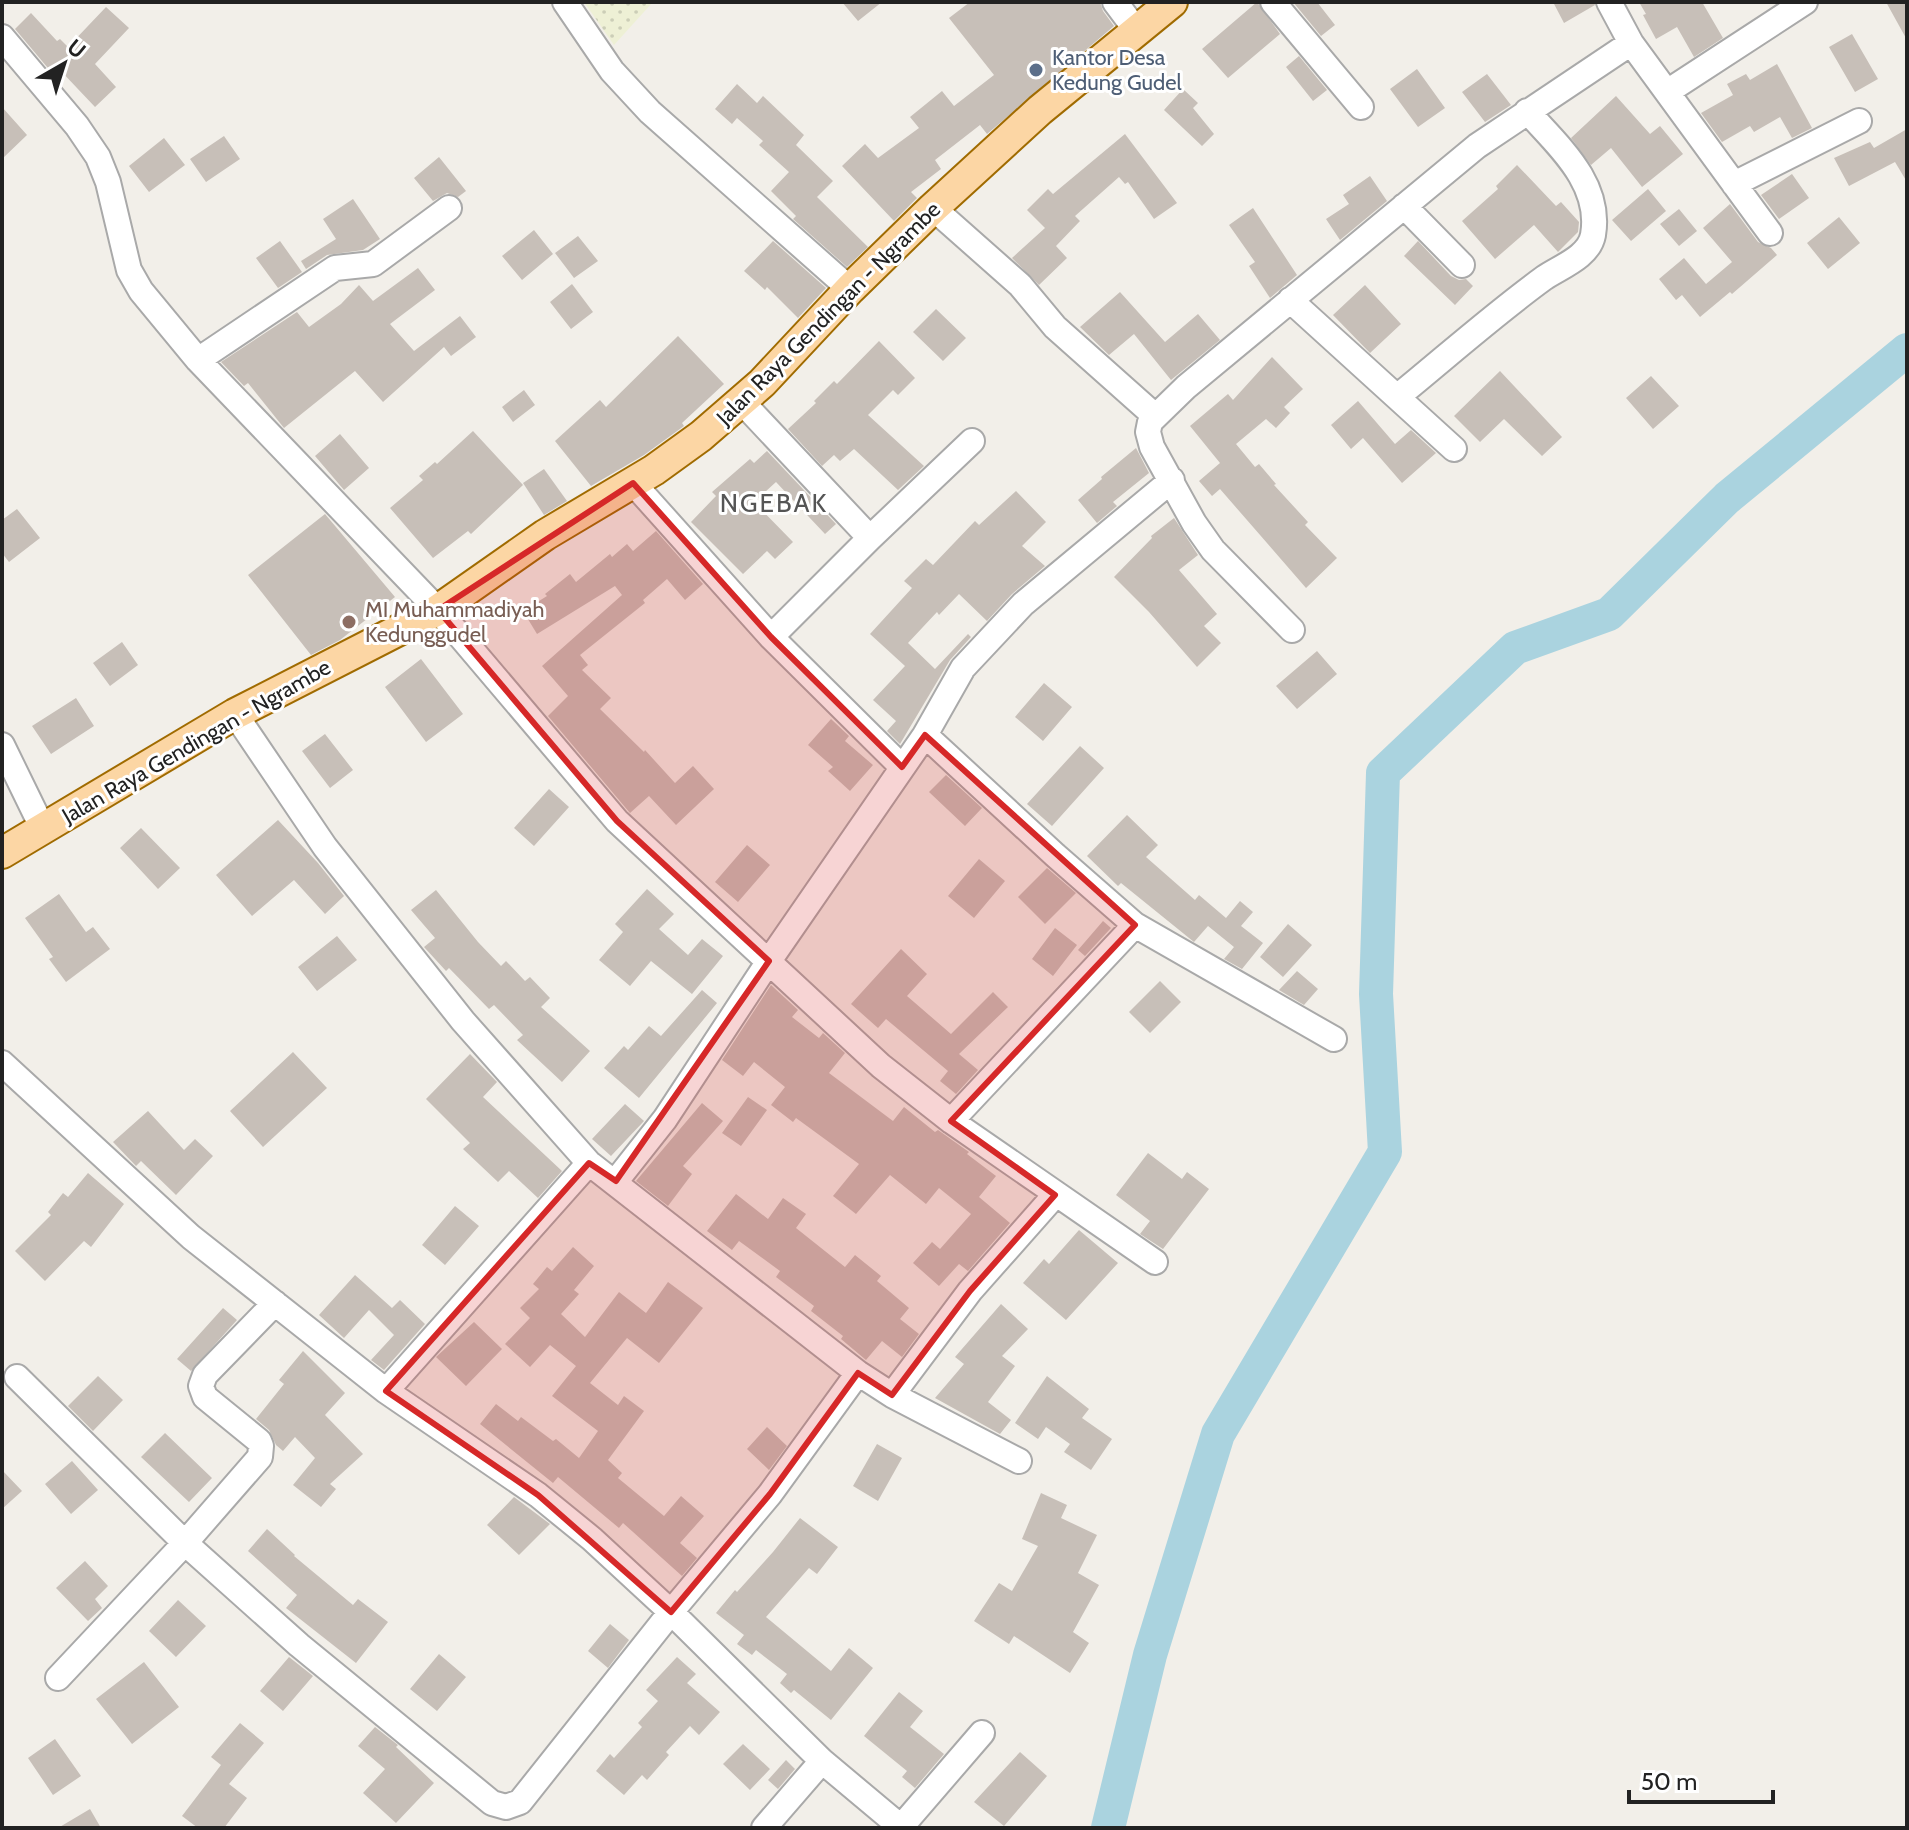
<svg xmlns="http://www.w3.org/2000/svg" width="1909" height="1830" font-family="Cabin,sans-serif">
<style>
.farmland{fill:url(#farmland-dots)}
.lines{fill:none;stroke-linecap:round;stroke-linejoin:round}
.river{stroke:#aad3df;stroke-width:34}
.building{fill:#c7bfb8}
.minor-casing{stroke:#a9a9a9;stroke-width:28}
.major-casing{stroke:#a06b00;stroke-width:34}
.minor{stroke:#fff;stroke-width:24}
.major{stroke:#fcd6a4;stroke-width:30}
.marked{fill:#d62828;fill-opacity:0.2;stroke:#d62828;stroke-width:6;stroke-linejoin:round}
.service-dot{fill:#5c6f8a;stroke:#fff;stroke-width:3}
.education-dot{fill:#8d6e63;stroke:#fff;stroke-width:3}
.labels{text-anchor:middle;stroke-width:6;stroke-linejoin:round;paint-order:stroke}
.service-label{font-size:22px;fill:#4e5e75;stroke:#fff;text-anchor:start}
.street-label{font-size:22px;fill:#222;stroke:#fff}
.education-label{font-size:22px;fill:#785e54;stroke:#fff;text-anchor:start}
.quarter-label{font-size:26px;letter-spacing:2px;fill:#555;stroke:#fff}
</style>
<defs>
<pattern id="farmland-dots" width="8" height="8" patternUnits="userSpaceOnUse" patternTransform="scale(2)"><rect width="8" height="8" fill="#eef0d5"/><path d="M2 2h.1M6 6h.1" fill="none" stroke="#ccceb7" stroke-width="1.8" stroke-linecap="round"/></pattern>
</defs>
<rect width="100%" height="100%" fill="#f2efe9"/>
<path class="farmland" d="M584,2H653L614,45Z"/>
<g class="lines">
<path class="river" d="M1108,1828L1150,1655L1218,1434L1385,1152L1376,994L1383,773L1515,648L1609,614L1727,498L1907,350"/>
</g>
<path class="building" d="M842,2H882L858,21Z
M970,2H1100L1103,11L1114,26L987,134L980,125L935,160L941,169L911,192L917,198L894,221L842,166L865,144L878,158L919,128L910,117L942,91L954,106L994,75L949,18Z
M1257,2L1280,34L1228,78L1202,49Z
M1293,2H1317L1335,25L1321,36Z
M1553,2H1594L1595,5L1564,23Z
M1639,2H1702L1723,38L1694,57L1677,27L1656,39L1643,15L1646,14Z
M1886,2H1907V40Z
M106,7L129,28L95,64L116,87L95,107L59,69L53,74L15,29L31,13L57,41L60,39L68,47Z
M1852,34L1878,79L1855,92L1829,47Z
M1299,56L1327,90L1313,101L1286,67Z
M1777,64L1812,128L1792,138L1780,117L1754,132L1750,126L1722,142L1701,113L1733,95L1727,84L1746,74L1750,80Z
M1417,69L1445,108L1418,127L1390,89Z
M1487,74L1511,105L1485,122L1462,92Z
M737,84L757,103L763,96L804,135L796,145L833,181L817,197L868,247L847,267L793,219L796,216L771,191L789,172L759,145L763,141L737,118L732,124L715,109Z
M1183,89L1198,103L1193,108L1214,134L1202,146L1164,110Z
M1616,96L1650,134L1660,126L1683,154L1642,187L1611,148L1591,165L1571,138Z
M2,107L27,135L2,159Z
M1907,129V182L1895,162L1849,186L1834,158L1870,142L1874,148Z
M1125,134L1177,203L1154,219L1128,182L1125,184L1119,177L1075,216L1080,221L1056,246L1067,258L1039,285L1012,258L1045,228L1027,210L1048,189L1053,194Z
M224,136L240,159L206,182L190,159Z
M164,138L185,165L149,192L129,166Z
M439,157L466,191L458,197L447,193L433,201L414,178Z
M1517,165L1556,206L1561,202L1579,222L1578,232L1558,252L1534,225L1495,259L1462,221L1498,189L1496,186Z
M1792,174L1809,198L1779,219L1761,195Z
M1370,176L1387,201L1340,240L1326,219L1349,204L1343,195Z
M1648,189L1666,211L1631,241L1612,220Z
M353,199L380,239L363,250L327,255L306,269L301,261L336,239L323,219Z
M1730,204L1758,242L1771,248L1777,255L1732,294L1730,292L1700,317L1682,295L1676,300L1659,279L1684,258L1706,284L1732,262L1703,228Z
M1253,208L1297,275L1270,298L1249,266L1255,262L1229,225Z
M1679,209L1697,231L1679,246L1660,224Z
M1839,217L1860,243L1828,269L1807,243Z
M534,230L553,254L522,280L502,256Z
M578,236L598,261L574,278L555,253Z
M280,241L302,272L278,288L256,258Z
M773,241L826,288L798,318L767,287L765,290L744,271Z
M1418,241L1451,276L1459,280L1466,279L1473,286L1455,305L1404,256Z
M418,268L435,290L390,324L414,351L460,316L476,337L451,356L444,347L383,402L355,371L284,428L248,383L244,386L221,362L297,312L309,327L341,304L359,285L373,301Z
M572,284L593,312L571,329L550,302Z
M1365,285L1401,324L1370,353L1333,315Z
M1120,292L1165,342L1198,314L1220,340L1171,380L1134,334L1109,355L1080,327Z
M936,309L966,338L943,361L913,332Z
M678,336L724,384L682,423L684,426L644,455L591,486L555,441L600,400L606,407Z
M879,341L915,378L898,395L893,390L868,415L924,466L898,490L854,449L840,461L834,455L822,466L788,429L816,403L814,401L834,381L837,384Z
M1272,357L1303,389L1284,407L1290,413L1276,428L1266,419L1236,444L1255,467L1259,464L1276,484L1274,485L1308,522L1305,525L1337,558L1306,588L1220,489L1212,496L1199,481L1220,463L1190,426L1228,394L1233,400Z
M1500,371L1562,437L1542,456L1504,419L1480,442L1454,416Z
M1651,376L1679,406L1653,429L1626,398Z
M524,390L535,405L513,422L502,407Z
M1358,401L1395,444L1411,430L1436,453L1402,483L1363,438L1351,449L1331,425Z
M473,431L523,485L471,534L468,531L433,558L390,508L423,480L419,476L435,462L437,464Z
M340,434L369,468L344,490L315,456Z
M1136,448L1149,473L1113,502L1117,506L1097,523L1078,500L1102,479L1101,477Z
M767,451L836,524L825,534L776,482L754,502L793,542L775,559L767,551L743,574L691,522L716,496L712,492L750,459L754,463Z
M544,469L567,501L544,515L523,483Z
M1016,491L1046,522L1022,546L1045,566L1012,594L987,621L959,594L939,615L937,612L908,643L935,669L968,634L971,637L950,660L900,744L887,731L896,721L873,700L905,666L870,634L912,588L904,581L926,559L933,565L975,521L979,525Z
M17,509L40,538L9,562L2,553V520Z
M325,514L395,597L340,640L311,655L248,575Z
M1174,518L1198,555L1179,570L1217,614L1204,626L1221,643L1197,667L1149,612L1114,577L1152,538L1151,536Z
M656,531L703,584L685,600L667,579L643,600L645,603L580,655L588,665L582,670L611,698L600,709L644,752L645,750L675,783L693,766L714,789L676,825L649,796L630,813L548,716L568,696L542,666L622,595L615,586L537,634L523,611L547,596L545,594L570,574L576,582L610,554L612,557L627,544L633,551Z
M122,642L138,665L110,686L93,663Z
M1317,651L1337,674L1297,709L1276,686Z
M421,659L463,714L426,742L385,687Z
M1044,683L1072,707L1043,741L1015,717Z
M76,698L94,726L51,754L32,726Z
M831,719L849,736L845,741L873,765L850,791L828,771L833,767L808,745Z
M325,734L353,770L330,788L302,751Z
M1080,746L1104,768L1052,826L1027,804Z
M946,775L982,808L965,826L929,792Z
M549,789L569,807L534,846L514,828Z
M1127,815L1158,845L1146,857L1195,900L1199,895L1226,918L1240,901L1253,912L1241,926L1263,943L1242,969L1224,959L1234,947L1208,926L1194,942L1121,883L1118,886L1087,856Z
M278,820L318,863L344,896L325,914L294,880L252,916L216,875Z
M141,828L180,868L158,889L120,848Z
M747,845L770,865L738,902L715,882Z
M979,859L1005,881L974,918L948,896Z
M1047,868L1076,893L1045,924L1018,897Z
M647,889L674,914L659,929L688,955L702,939L723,956L692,994L651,961L630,986L599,960L623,932L615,924Z
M436,890L478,942L501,966L506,961L525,981L530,977L550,998L541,1007L590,1051L562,1082L517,1040L523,1035L494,1005L489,1009L449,968L446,971L424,947L435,938L411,910Z
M59,894L86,932L93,927L110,949L66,982L49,959L53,957L25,918Z
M1103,921L1111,928L1085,956L1078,950Z
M1288,924L1312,945L1283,977L1260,957Z
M1055,928L1077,945L1053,976L1032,959Z
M337,936L357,960L317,991L298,967Z
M901,949L927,974L907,996L951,1034L993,992L1008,1007L959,1054L978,1070L956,1094L940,1081L948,1071L886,1019L878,1028L851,1004Z
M1297,971L1318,989L1304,1005L1279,990Z
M1160,981L1181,1002L1150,1033L1129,1012Z
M771,985L798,1010L792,1017L819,1038L823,1033L845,1053L829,1073L893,1121L904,1107L935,1132L938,1130L969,1152L967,1154L996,1176L979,1197L1010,1223L968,1271L959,1264L939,1286L913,1263L932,1242L940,1249L971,1214L939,1188L926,1204L890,1175L856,1214L833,1196L859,1164L796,1118L793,1122L771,1105L785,1087L754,1062L743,1076L722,1060Z
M702,990L717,1003L639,1098L604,1068L624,1046L628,1050L649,1026L661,1036Z
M293,1052L327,1088L263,1147L230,1111Z
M470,1054L497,1082L483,1097L562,1171L538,1198L509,1171L498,1182L463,1149L470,1143L426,1099Z
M748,1097L767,1110L741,1146L722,1133Z
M702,1103L723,1121L683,1166L692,1174L668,1206L636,1181Z
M625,1104L644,1121L611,1156L592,1139Z
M148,1111L184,1150L195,1139L213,1156L176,1195L141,1161L136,1166L113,1142Z
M1148,1153L1182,1179L1187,1172L1209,1189L1163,1249L1140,1234L1150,1221L1116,1195Z
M88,1173L124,1204L91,1247L84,1241L45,1281L15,1251L51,1215L48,1212L63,1193L68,1197Z
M736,1194L768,1219L783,1198L806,1214L796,1228L845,1267L855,1255L881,1276L877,1281L909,1308L900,1319L919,1334L902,1357L882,1341L866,1360L841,1339L843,1336L811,1311L814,1306L776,1277L780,1271L739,1241L732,1250L707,1231Z
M455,1206L479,1226L445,1265L422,1245Z
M1079,1230L1118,1263L1066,1320L1023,1283L1044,1259L1049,1264Z
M573,1247L594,1266L574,1290L579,1294L561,1314L585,1337L619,1292L646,1313L668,1282L703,1308L659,1363L627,1338L590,1383L618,1405L624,1396L644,1411L608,1460L622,1473L618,1478L664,1516L681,1496L704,1516L680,1543L697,1558L682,1576L623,1523L619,1528L558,1477L553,1483L480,1424L496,1404L518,1421L521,1417L553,1441L556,1439L579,1458L598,1431L552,1396L576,1366L550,1345L530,1367L505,1344L530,1318L520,1308L539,1289L533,1284L547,1267L552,1271Z
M355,1275L392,1308L400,1300L425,1324L384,1370L371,1360L394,1335L369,1310L344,1338L319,1315Z
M1001,1304L1028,1329L1002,1356L1015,1366L988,1402L1011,1420L1000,1434L935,1398L964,1364L955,1357Z
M223,1308L237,1320L191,1371L177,1359Z
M474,1322L502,1349L466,1386L436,1357Z
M303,1351L345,1393L325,1415L363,1454L330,1484L336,1489L321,1507L293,1485L315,1458L295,1437L283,1451L276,1445L269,1430L256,1419L284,1384L279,1380Z
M98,1376L123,1400L93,1431L68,1406Z
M1047,1376L1089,1409L1082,1418L1112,1439L1091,1470L1064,1452L1070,1444L1046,1427L1038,1439L1015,1423Z
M767,1427L787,1446L769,1470L747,1449Z
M165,1433L212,1478L189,1502L141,1457Z
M877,1444L902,1458L878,1501L853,1486Z
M72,1461L98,1490L71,1514L45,1484Z
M2,1470L22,1491L2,1509Z
M1041,1493L1067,1505L1061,1518L1097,1535L1078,1573L1099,1585L1073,1632L1089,1643L1070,1673L1014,1636L1009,1644L974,1621L999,1583L1012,1591L1038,1546L1022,1539Z
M514,1497L550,1524L519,1555L487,1525Z
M800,1518L838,1547L817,1574L809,1568L766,1617L831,1671L849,1648L873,1668L831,1720L794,1690L791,1693L780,1683L787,1674L756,1650L752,1655L737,1644L744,1635L716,1613L735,1590L737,1592L773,1552Z
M267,1529L295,1555L294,1556L353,1605L358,1599L388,1622L356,1663L286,1608L297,1595L248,1551Z
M85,1561L108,1586L95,1599L102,1608L88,1621L56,1588Z
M178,1600L206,1626L176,1657L149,1631Z
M610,1624L629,1640L608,1668L588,1651Z
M439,1654L466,1677L437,1711L410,1689Z
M289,1657L313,1676L283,1711L260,1691Z
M677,1657L696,1674L687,1683L720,1712L699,1735L690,1726L666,1752L669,1755L647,1780L642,1775L624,1795L596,1771L610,1754L614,1758L642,1727L638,1723L658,1701L646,1690Z
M144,1662L179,1707L132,1744L96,1699Z
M899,1692L923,1711L910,1727L944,1754L915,1788L902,1777L907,1771L864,1736Z
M240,1723L264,1743L229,1784L247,1798L224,1828H198L182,1816L221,1765L211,1757Z
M375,1727L398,1745L396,1747L434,1783L396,1823L363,1793L385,1769L358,1746Z
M55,1739L81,1776L53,1795L28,1758Z
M743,1744L770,1769L750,1790L723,1764Z
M1020,1752L1047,1776L1004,1826L974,1802Z
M786,1760L795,1769L778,1789L768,1780Z
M90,1809L101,1828H58Z"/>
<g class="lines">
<defs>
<path id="minor" d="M565,2L612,71L650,112L850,289
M1115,2L1136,30
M1273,2L1361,107
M2,37L77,126L98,157L108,182L129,270L141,291L198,360L438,610L617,821L881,1066L951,1121L1155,1262
M1631,43L1770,233
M1667,92L1805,2
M1734,184L1859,121
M1404,206L1462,265
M933,208L1020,285L1055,327L1155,416
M1290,300L1454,449
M198,360L335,268L373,264L449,208
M1397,397C1445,358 1493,315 1544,278C1560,267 1589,257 1593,235C1602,183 1558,146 1527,111
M742,402L870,538L972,441
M633,483L771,637
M870,538L771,637L902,767
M1292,630L1213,550L1194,523L1152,447L1148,432L1150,422L1186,387L1477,146L1631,43L1609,2
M235,714L325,847L463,1021L589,1163L858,1373L892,1395L1019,1461
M925,735L1055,855L1135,925L1334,1039
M2,745L43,829
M2,1063L191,1237L386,1391L538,1495L592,1539L671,1612L822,1761L902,1828
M951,1121L1135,925
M616,1181L665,1119L769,961L925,735L963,668L1023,604L1172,480
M17,1377L185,1543L299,1645L492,1803L506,1807L520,1802L671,1612L770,1494L858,1373
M386,1391L589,1163
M892,1395L970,1291L1055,1195
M58,1678L185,1543L260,1457L261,1446L259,1441L205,1397L201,1386L205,1375L275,1303
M901,1827L982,1733
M764,1828L822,1761"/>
<path id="major" d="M2,853L235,714L438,610L545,535L654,470L701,436L762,383L850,289L933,208L1040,110L1172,2"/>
</defs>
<use href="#minor" class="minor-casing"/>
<use href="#major" class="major-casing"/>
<use href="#minor" class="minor"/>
<use href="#major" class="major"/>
</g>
<path class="marked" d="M633,483L771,637L902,767L925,735L1135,925L951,1121L1055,1195L970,1291L892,1395L858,1373L770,1494L671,1612L538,1495L386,1391L589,1163L616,1181L769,961L617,821L438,610Z"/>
<circle class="service-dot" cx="1036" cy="70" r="8"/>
<circle class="education-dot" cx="349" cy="622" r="8"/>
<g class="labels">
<g class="service-label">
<text x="1052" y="65">Kantor Desa<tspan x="1052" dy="25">Kedung Gudel</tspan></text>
</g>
<g class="street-label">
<text transform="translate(828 313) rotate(-45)" y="8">Jalan Raya Gendingan - Ngrambe</text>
<text transform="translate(196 741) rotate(-30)" y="8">Jalan Raya Gendingan - Ngrambe</text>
</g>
<g class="education-label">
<text x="365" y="617">MI Muhammadiyah<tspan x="365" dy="25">Kedunggudel</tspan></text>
</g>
<g class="quarter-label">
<text x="774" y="512">NGEBAK</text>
</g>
</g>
<rect width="1909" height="1830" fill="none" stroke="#222222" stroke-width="8"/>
<g transform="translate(64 64) rotate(39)" stroke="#ffffff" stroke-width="6" paint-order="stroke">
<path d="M0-6L14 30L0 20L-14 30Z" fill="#222222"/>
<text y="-12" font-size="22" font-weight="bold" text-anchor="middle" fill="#222222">U</text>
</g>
<path d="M1629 1790v12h144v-12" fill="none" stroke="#222222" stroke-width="4"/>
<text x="1641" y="1790" font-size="24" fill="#222222" stroke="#ffffff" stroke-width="6" paint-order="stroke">50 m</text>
</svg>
